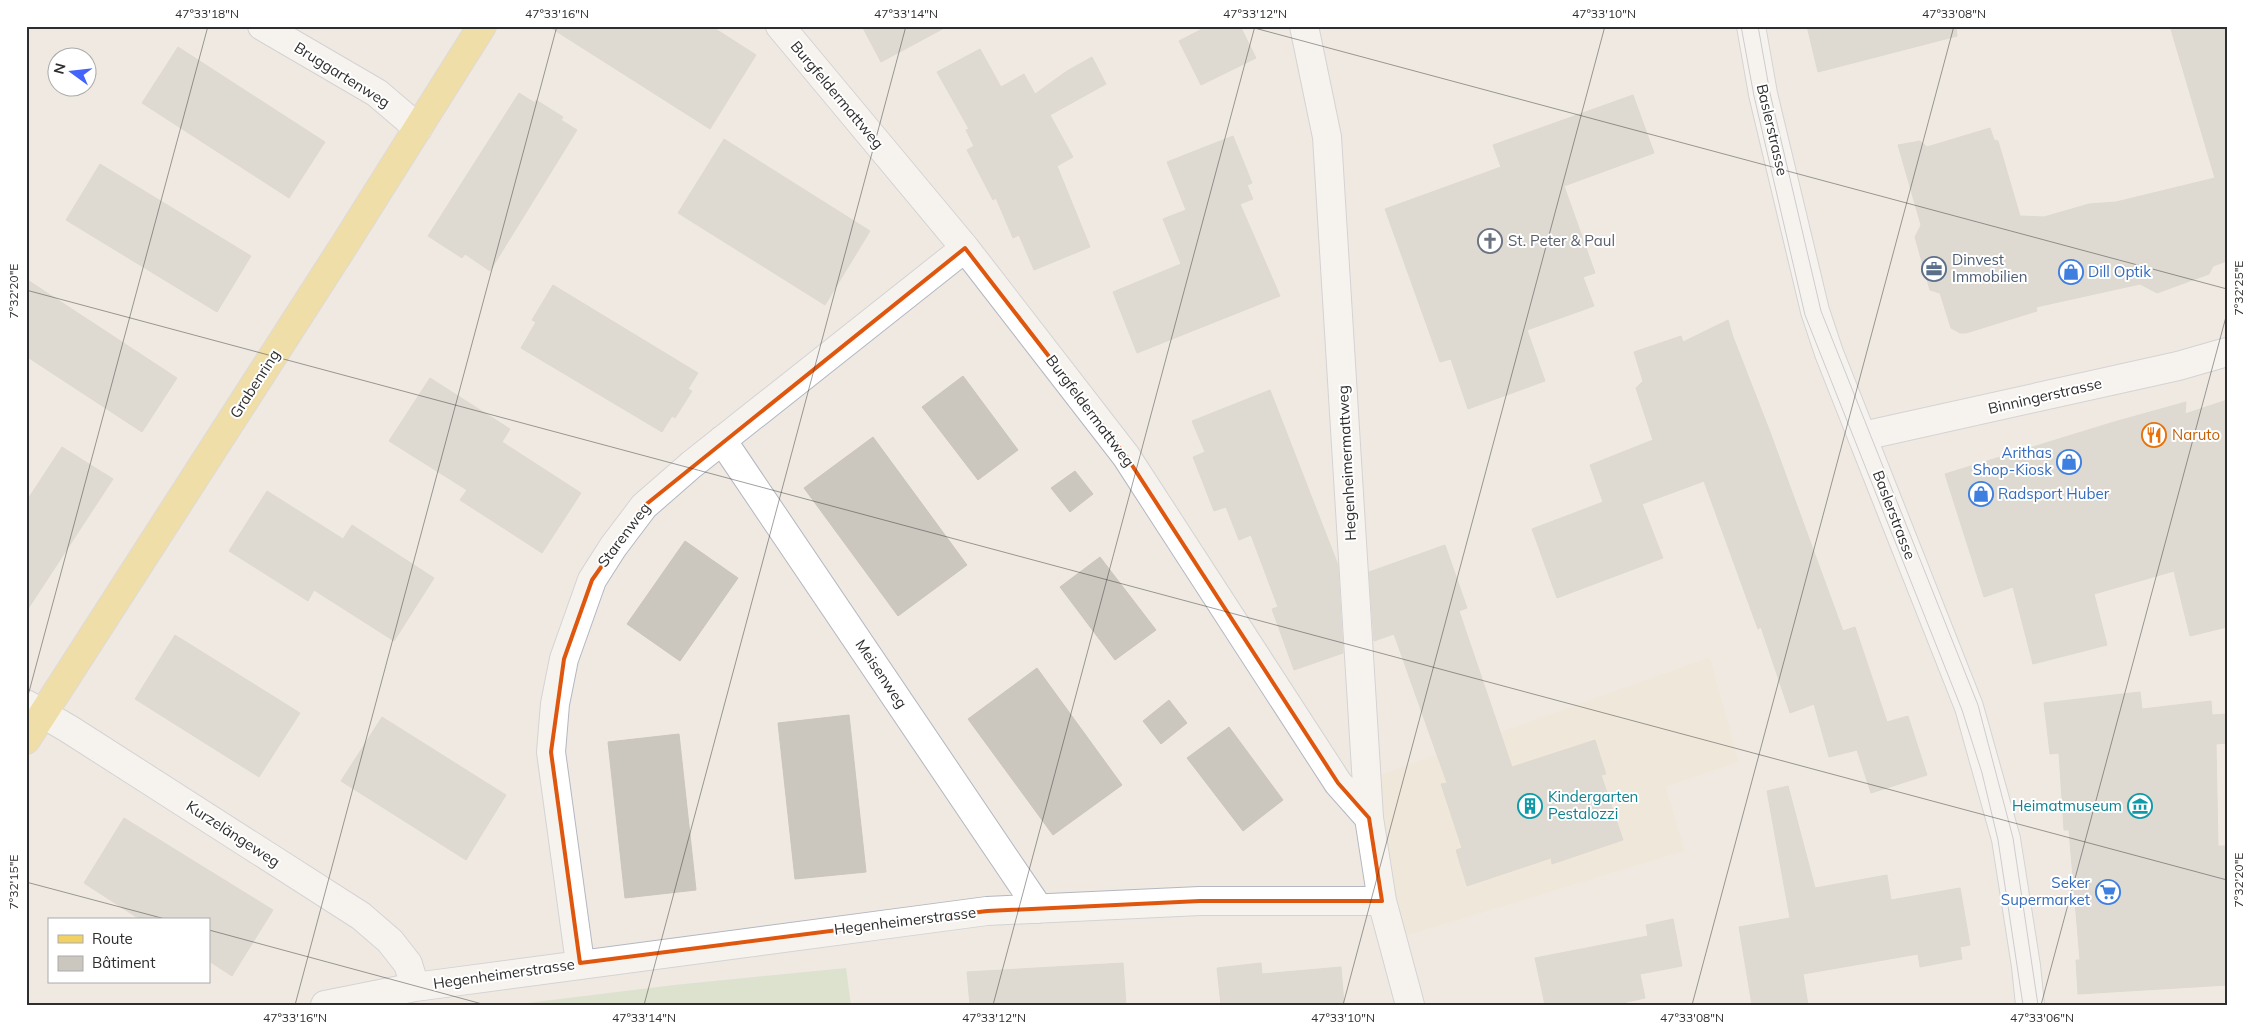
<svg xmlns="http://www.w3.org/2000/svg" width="2253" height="1031" font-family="Mulish,sans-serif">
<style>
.education{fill:#f0e6d1}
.cemetery{fill:#c8d9b8}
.building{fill:#cbc7bf;stroke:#cbc5ba}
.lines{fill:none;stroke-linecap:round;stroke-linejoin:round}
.minor-casing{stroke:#b4b7c1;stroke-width:30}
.major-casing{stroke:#c9c9c9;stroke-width:30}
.minor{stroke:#fff;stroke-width:28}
.major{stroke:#f2d163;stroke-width:28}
.tram{stroke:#a3a6b8;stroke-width:1}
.marked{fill:none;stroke:#df570e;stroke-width:4;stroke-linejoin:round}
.ticks{fill:none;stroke:#2e2e2e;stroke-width:1;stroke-opacity:0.45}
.labels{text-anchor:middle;stroke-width:4;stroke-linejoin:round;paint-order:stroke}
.street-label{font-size:15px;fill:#2e2e2e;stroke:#fff}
.worship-label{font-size:15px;fill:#5b616d;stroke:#fff;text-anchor:start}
.service-label{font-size:15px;fill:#4e5e75;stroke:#fff;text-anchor:start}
.shop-label{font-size:15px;fill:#366cbe;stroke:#fff;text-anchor:start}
.food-label{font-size:15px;fill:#c56008;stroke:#fff;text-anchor:start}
.culture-label{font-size:15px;fill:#0d838f;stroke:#fff;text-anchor:start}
.neatline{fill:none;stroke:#2e2e2e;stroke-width:2}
.ticks-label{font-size:12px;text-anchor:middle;fill:#2e2e2e}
</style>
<rect width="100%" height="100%" fill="#efe9e1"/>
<path class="education" d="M1710,657L1739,762L1666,787L1685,851L1393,940L1366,780Z"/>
<path class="cemetery" d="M846,968L851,1005H511L674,985Z"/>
<path class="building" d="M548,26H711L756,55L710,129Z
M862,26H948L881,62Z
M1208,26H1240L1256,58L1201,85L1179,41Z
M1807,26H1956L1957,36L1818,72Z
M2170,26H2227V261L2213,266L2209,274L2157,293L2140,284L2036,307L2037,311L1966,333H1960L1951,328L1940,293L1930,290L1915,237L1921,225L1898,145L1920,141L1927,147L1990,128L1994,140L1998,141L2020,216L2044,217L2089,204L2116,202L2215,178Z
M178,47L325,142L289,198L142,103Z
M980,49L1001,87L1024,74L1035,94L1067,71L1092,57L1106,84L1050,115L1073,157L1057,166L1090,247L1034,270L1019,235L1013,238L996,198L993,200L967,150L974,146L966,130L969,129L937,72Z
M519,93L535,103L536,100L563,117L561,120L577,130L490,271L465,254L462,258L428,236Z
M1633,95L1654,153L1564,186L1595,273L1583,277L1594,306L1527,330L1545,381L1468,409L1451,359L1440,362L1385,209L1501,167L1493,145Z
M1233,136L1252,183L1247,185L1253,199L1240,204L1280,296L1137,353L1113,292L1181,264L1163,219L1186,210L1167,162Z
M724,139L870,231L825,305L678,213Z
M100,164L251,256L217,312L66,220Z
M26,279L177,378L142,432L26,356Z
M553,285L698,373L688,389L692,391L675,418L672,416L662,432L521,348L536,322L532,320Z
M1728,320L1733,337L1770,432L1843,631L1855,627L1887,722L1908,716L1927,775L1871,793L1857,750L1829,757L1814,704L1790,713L1761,627L1758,629L1704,481L1642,504L1663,558L1557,598L1532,529L1603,502L1590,465L1653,440L1636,388L1643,381L1634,352L1681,336L1683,342Z
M963,376L1018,450L978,480L922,407Z
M430,378L510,429L502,442L581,493L542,553L460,500L467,490L389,441Z
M1270,390L1338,565L1343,653L1294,670L1272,609L1278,607L1251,535L1239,540L1226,507L1214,511L1193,457L1205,452L1192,421Z
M2227,400V627L2190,636L2174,571L2094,594L2107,645L2033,664L2013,587L1984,597L1945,474L2114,422L2186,402L2185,414Z
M873,437L967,565L898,616L804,488Z
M62,447L113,479L26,612V502Z
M1075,471L1093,494L1070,512L1051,488Z
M267,491L343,539L352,525L434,578L394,641L314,590L308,601L229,551Z
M685,541L738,578L680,661L627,624Z
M1445,545L1467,608L1459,611L1512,767L1595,740L1606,774L1601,775L1623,840L1552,864L1551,858L1467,886L1456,850L1462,848L1441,784L1447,783L1394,634L1374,641L1369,572Z
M1100,557L1156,630L1115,660L1060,587Z
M175,635L300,713L259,777L135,699Z
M1037,668L1122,785L1053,835L968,719Z
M2140,692L2142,709L2211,701L2212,715L2227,714V743L2216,744L2218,846H2227V985L2078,994L2076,960H2080L2069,830H2064L2059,753L2050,754L2044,703Z
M1169,700L1187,723L1161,744L1143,721Z
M849,715L866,872L795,879L778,723Z
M382,717L506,795L466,860L341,781Z
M1229,727L1283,800L1243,831L1187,758Z
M679,734L696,890L625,898L608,742Z
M1788,786L1815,888L1887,875L1891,900L1960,888L1970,945L1960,947L1962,959L1920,967L1918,954L1803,974L1808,1005H1752L1739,927L1790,918L1767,791Z
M124,818L273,910L232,976L209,961V920H141L84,883Z
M1673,919L1682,966L1640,974L1645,998L1613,1005H1545L1535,958L1648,936L1646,925Z
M1123,963L1126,1005H970L967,972Z
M1261,963L1262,974L1341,967L1344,1005H1221L1217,968Z"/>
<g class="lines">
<defs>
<path id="minor" d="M262,26L377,93L418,128
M780,26L965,248L1126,456L1338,783L1369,818
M1304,26L1327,137L1369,818L1382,901L1410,1005
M1751,26L1763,94L1815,311L1829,353L1969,707L2006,839L2026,966L2030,1005
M1863,436L2178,366L2227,352
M722,440L1039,909
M26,704L69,729L361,916L390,941L408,964L415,987
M580,963L551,752L555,704L564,659L592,580L613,547L644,506L691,465L965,248
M325,1005L415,987L987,911L1200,901H1382"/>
<path id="major" d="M26,740L343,247L482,26"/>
</defs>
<use href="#minor" class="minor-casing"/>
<use href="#major" class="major-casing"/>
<use href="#minor" class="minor"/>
<use href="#major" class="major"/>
<path class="tram" d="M1741,26L1754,96L1805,315L1962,710L1982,773L1998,840L2023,1005
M1758,26L1770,93L1821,311L1978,705L2013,838L2038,1005"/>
</g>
<path d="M0 0H2253V1031H0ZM965,248L1126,456L1338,783L1369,818L1382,901H1200L987,911L580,963L551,752L564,659L592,580L644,506Z" fill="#efe9e1" fill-opacity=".55" fill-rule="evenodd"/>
<path class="marked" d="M965,248L1126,456L1338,783L1369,818L1382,901H1200L987,911L580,963L551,752L564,659L592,580L644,506Z"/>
<path class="ticks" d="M1247,26L2227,289M26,290L2227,880M26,703L208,26M26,882L169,920M209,930L486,1005M295,1005L557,26M644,1005L906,26M993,1005L1255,26M1343,1005L1605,26M1692,1005L1954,26M2041,1005L2227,313"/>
<defs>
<symbol id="church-ring" viewBox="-11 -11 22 22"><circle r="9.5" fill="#fff" stroke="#6b7280" stroke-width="1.5"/><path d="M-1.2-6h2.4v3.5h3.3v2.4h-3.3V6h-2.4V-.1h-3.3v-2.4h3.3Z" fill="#6b7280"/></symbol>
<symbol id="office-ring" viewBox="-11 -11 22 22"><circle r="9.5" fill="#fff" stroke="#5c6f8a" stroke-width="1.5"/><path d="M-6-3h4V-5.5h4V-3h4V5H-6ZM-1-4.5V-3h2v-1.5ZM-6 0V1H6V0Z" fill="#5c6f8a"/></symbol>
<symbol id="shop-ring" viewBox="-11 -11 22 22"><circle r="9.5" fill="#fff" stroke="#3f7fe0" stroke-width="1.5"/><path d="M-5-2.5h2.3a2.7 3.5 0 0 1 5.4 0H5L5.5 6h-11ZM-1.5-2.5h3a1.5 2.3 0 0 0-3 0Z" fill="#3f7fe0"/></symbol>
<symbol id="restaurant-ring" viewBox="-11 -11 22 22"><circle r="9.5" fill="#fff" stroke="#e8710a" stroke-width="1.5"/><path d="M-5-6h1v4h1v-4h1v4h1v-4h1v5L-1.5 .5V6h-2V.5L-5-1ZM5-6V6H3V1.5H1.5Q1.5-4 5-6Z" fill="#e8710a"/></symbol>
<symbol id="building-ring" viewBox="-11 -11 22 22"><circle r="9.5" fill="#fff" stroke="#0f9aa8" stroke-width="1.5"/><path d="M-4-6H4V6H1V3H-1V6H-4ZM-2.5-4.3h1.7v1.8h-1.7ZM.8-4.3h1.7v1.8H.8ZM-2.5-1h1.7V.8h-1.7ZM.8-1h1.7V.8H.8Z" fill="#0f9aa8"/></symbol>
<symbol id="museum-ring" viewBox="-11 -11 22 22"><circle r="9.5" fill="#fff" stroke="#0f9aa8" stroke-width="1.5"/><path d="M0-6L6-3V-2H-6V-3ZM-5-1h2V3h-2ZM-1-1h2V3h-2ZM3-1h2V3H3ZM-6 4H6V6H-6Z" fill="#0f9aa8"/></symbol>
<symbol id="supermarket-ring" viewBox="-11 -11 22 22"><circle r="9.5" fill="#fff" stroke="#3f7fe0" stroke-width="1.5"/><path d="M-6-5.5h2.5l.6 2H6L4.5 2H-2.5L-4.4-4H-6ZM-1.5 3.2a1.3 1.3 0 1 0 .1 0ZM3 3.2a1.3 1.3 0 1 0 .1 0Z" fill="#3f7fe0"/></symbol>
</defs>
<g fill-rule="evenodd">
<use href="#church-ring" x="1476" y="227" width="28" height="28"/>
<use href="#office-ring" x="1920" y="255" width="28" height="28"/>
<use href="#shop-ring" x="2057" y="258" width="28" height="28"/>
<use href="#restaurant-ring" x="2140" y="421" width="28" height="28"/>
<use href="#shop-ring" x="2055" y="448" width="28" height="28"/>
<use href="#shop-ring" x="1967" y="480" width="28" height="28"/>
<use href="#building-ring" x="1516" y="792" width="28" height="28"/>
<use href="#museum-ring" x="2126" y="792" width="28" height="28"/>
<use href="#supermarket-ring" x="2094" y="878" width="28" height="28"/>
</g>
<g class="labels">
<g class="street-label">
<text transform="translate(342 75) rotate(32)" y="5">Bruggartenweg</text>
<text transform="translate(837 95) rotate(50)" y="5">Burgfeldermattweg</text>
<text transform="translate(1772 130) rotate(77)" y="5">Baslerstrasse</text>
<text transform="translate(255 384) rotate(-57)" y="5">Grabenring</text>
<text transform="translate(2045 396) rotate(-13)" y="5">Binningerstrasse</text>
<text transform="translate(1090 411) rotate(53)" y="5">Burgfeldermattweg</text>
<text transform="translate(1347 463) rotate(-93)" y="5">Hegenheimermattweg</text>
<text transform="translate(1894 515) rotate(69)" y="5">Baslerstrasse</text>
<text transform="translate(624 535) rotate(-53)" y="5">Starenweg</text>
<text transform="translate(881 674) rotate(56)" y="5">Meisenweg</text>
<text transform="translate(233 834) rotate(33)" y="5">Kurzelängeweg</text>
<text transform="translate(905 921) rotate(-7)" y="5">Hegenheimerstrasse</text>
<text transform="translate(504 974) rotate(-8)" y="5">Hegenheimerstrasse</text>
</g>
<g class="worship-label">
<text x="1508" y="246">St. Peter &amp; Paul</text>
</g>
<g class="service-label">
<text x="1952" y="265">Dinvest<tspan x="1952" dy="17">Immobilien</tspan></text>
</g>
<g class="shop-label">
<text x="2088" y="277">Dill Optik</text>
<text x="2052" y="458" text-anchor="end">Arithas<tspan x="2052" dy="17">Shop-Kiosk</tspan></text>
<text x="1998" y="499">Radsport Huber</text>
<text x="2090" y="888" text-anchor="end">Seker<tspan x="2090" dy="17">Supermarket</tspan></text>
</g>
<g class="food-label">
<text x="2172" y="440">Naruto</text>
</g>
<g class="culture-label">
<text x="1548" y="802">Kindergarten<tspan x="1548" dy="17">Pestalozzi</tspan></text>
<text x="2122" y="811" text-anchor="end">Heimatmuseum</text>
</g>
</g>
<rect width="2253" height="1031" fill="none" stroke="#ffffff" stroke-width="55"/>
<rect x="48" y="918" width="162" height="65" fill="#ffffff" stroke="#ababab"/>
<rect x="58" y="935" width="25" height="8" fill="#f2d163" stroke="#ababab"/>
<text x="92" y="944" font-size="15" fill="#2e2e2e">Route</text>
<rect x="58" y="956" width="25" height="15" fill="#cbc7bf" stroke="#ababab"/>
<text x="92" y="968" font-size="15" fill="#2e2e2e">Bâtiment</text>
<g transform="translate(72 72) rotate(285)"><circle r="24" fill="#ffffff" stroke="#ababab"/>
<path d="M0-4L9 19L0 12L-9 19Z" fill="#4264fb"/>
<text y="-8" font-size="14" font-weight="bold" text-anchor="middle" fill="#2e2e2e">N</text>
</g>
<rect x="28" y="28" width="2198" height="976" class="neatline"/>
<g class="ticks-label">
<text x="207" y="18">47°33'18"N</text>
<text x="557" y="18">47°33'16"N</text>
<text x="906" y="18">47°33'14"N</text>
<text x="1255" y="18">47°33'12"N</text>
<text x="1604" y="18">47°33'10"N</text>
<text x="1954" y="18">47°33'08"N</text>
<text transform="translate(2239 288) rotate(-90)" y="4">7°32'25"E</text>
<text transform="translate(14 291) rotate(-90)" y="4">7°32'20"E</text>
<text transform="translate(2239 880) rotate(-90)" y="4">7°32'20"E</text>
<text transform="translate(14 882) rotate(-90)" y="4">7°32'15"E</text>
<text x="295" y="1022">47°33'16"N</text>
<text x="644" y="1022">47°33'14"N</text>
<text x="994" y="1022">47°33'12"N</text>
<text x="1343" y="1022">47°33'10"N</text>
<text x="1692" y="1022">47°33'08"N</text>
<text x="2042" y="1022">47°33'06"N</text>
</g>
</svg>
